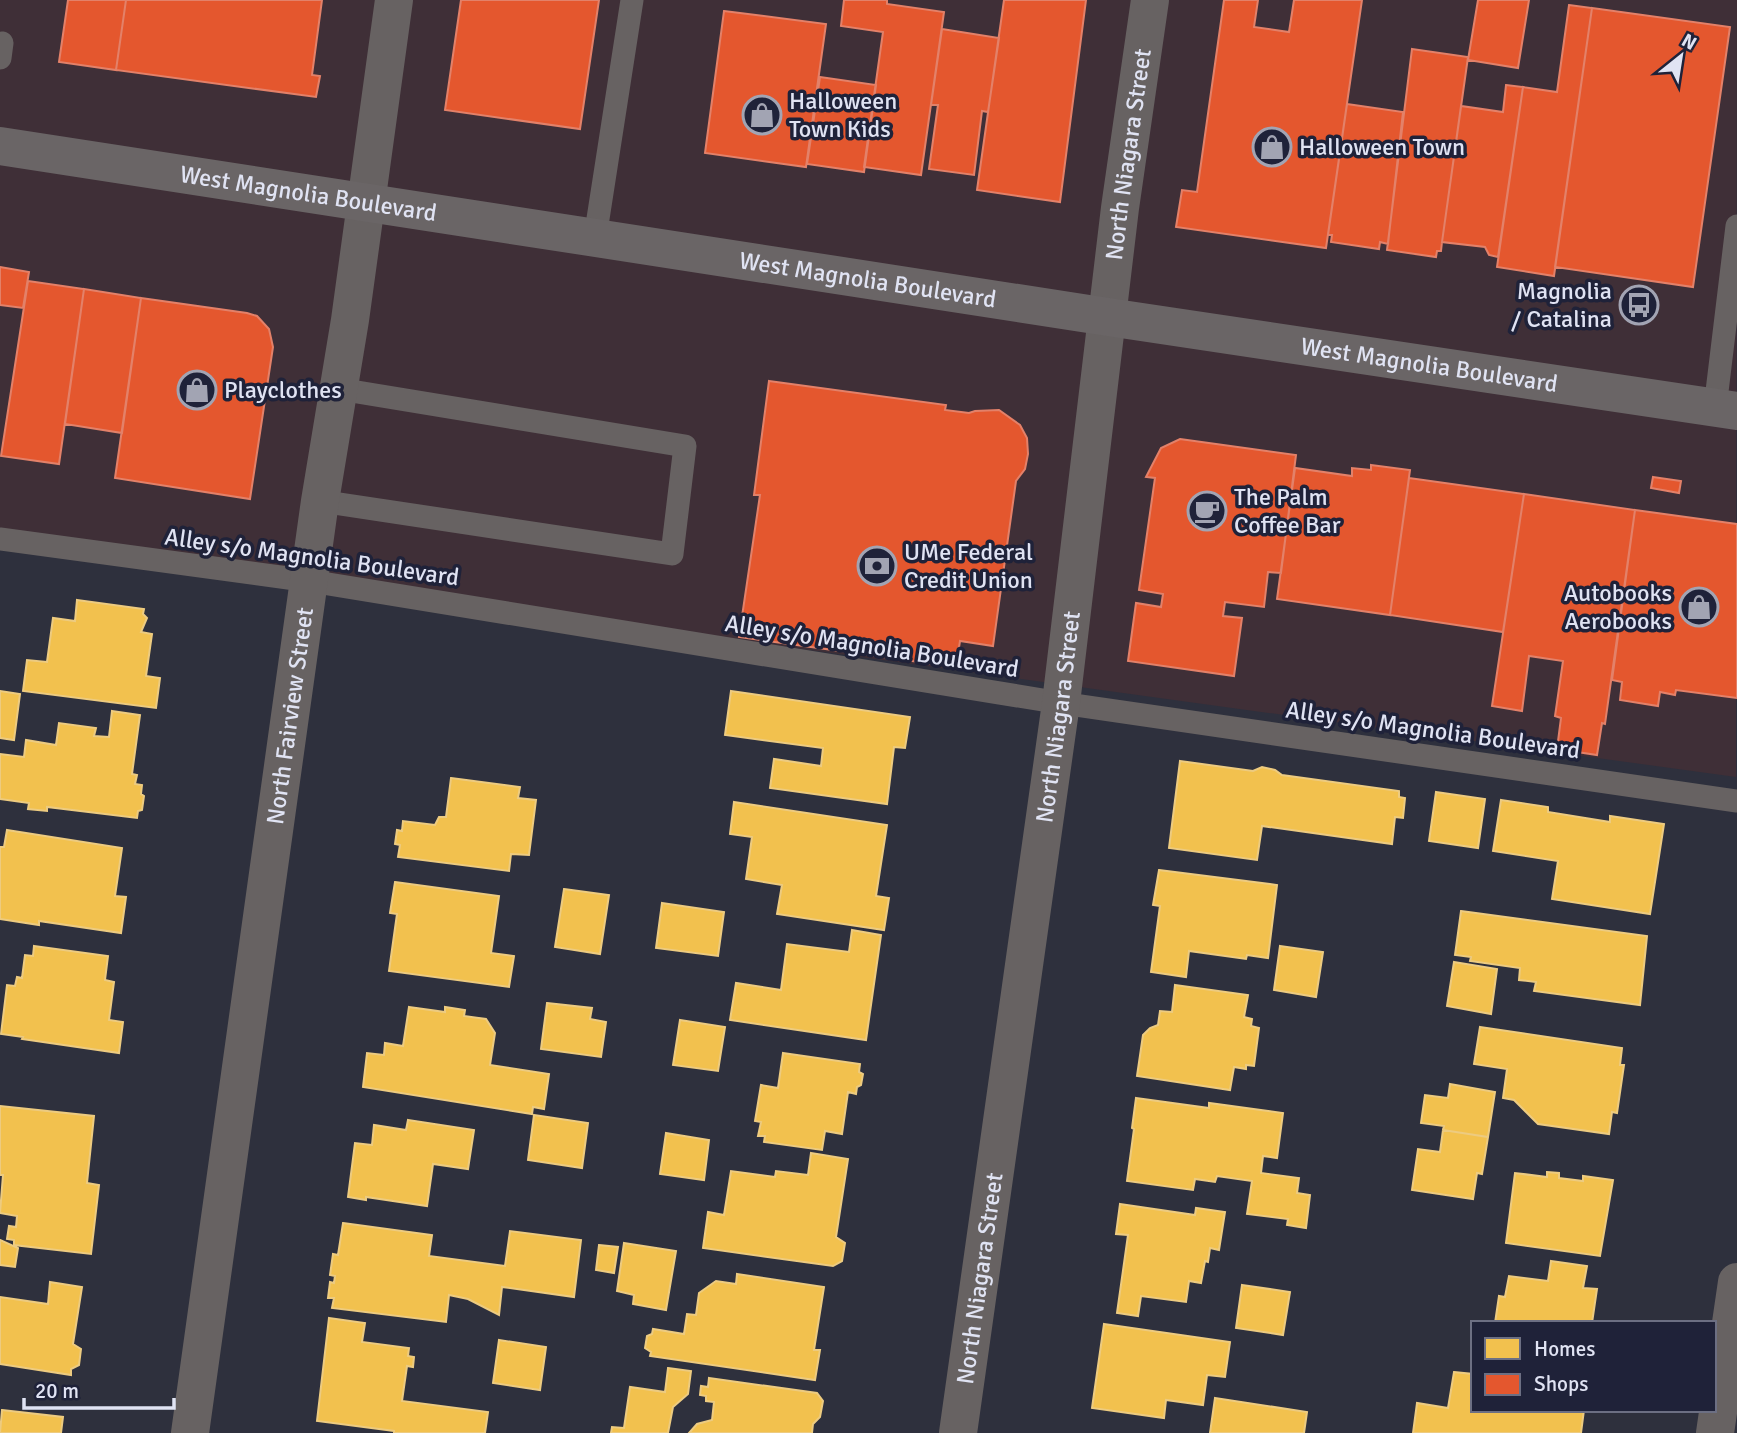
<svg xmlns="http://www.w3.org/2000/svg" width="1737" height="1433" font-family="Signika,sans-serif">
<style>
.commercial{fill:#3f2f37}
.homes{fill:#f2c14e;stroke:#edcb80;stroke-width:2}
.shops{fill:#e4572e;stroke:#e38169;stroke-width:2}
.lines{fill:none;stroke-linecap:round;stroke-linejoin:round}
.service{stroke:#676262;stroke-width:23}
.minor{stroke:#676262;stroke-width:38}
.secondary{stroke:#6a6566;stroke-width:38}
.labels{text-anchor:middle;stroke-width:7;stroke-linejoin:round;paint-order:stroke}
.poi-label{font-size:24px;fill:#e0e3f3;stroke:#1f2239;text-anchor:start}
.street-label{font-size:24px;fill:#e0e3f3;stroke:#1f2239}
</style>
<rect width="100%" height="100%" fill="#2e303d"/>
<path class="commercial" d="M0,0H1737L1736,777L0,539Z"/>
<path class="homes" d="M77,600L144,609L143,614L147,618L141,632L152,634L146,676L160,678L156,708L23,691L27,660L47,662L53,618L75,621Z
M0,691L20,694L14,740L0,738Z
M731,691L910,717L905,748L894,747L887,804L770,788L774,759L821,766L823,748L725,735Z
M112,711L140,715L132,774L137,775L135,784L142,785L141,794L144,796L142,810L138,811L137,818L47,807V811L28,809L29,803L0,799V754L24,757L26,740L56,745L59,723L96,728L94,736L109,737Z
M1180,761L1253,771L1262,767L1275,770L1282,775L1399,791V797L1405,798L1403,818L1395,817L1392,844L1262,826L1257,860L1169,848Z
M451,778L520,787L518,798L536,800L529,855L511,854L509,871L398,857L400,845L395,844L397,830L402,831L403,821L435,825L439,817H446Z
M1436,792L1485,799L1478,848L1429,841Z
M1501,800L1548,807V812L1610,822V816L1664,824L1650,914L1552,899L1558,861L1493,851Z
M734,802L887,825L876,896L889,898L884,930L777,914L782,885L746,879L752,837L730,834Z
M7,830L122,848L115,896L126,897L121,933L39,921V925L0,919V847H4Z
M1159,870L1277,885L1268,958L1247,955L1246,959L1189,951L1186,977L1151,972L1160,906L1153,905Z
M395,882L499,896L491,953L514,956L509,987L389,971L397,914L390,913Z
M564,889L609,895L600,954L555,947Z
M662,903L724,912L718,956L656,948Z
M1461,911L1647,936L1640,1005L1534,991L1536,982L1519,980L1520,968L1470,961L1471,957L1455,955Z
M852,930L881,935L866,1040L730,1020L736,983L781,990L787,944L849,952Z
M34,946L108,956L105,980L114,982L109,1020L123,1022L119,1053L22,1039L23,1037L1,1034L7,985L15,986L17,977L22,978L25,955L33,956Z
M1280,946L1323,952L1316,997L1274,990Z
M1454,962L1497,969L1491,1014L1447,1006Z
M1175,985L1248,995L1244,1017L1252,1019L1251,1026L1259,1028L1254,1066L1246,1065V1069L1234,1067L1230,1090L1137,1076L1143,1035L1150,1028L1158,1025L1160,1011L1172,1012Z
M547,1003L592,1008L590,1019L606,1022L601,1057L541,1049Z
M409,1007L445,1012V1007L465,1010L464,1016L486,1019L495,1033L490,1065L549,1074L544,1109L533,1107L532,1114L363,1087L367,1053L384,1055L385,1043L403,1046Z
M680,1020L725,1027L718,1071L673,1065Z
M1480,1027L1622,1048L1620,1065H1624L1617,1113L1612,1112L1609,1134L1538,1124L1514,1100L1503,1098L1507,1069L1474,1064Z
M783,1053L860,1064L859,1072L863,1074L861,1085L857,1087L856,1094L848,1092L842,1134L825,1131L822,1150L764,1142L765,1136H758L761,1122L755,1121L761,1085L778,1088Z
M1450,1084L1495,1092L1488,1137L1443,1130L1444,1126L1421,1123L1425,1095L1448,1098Z
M1136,1098L1209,1108V1103L1283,1113L1277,1158L1263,1156L1261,1173L1299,1178L1297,1193L1310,1195L1306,1228L1287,1225L1288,1219L1247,1214L1252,1181L1217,1176L1215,1182L1195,1179L1193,1190L1127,1181L1134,1129L1132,1128Z
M0,1106L94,1116L87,1183L99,1185L91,1254L14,1245V1240L7,1239L9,1226L16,1227L17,1216L0,1213L3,1175H0Z
M534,1115L588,1123L582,1168L528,1160Z
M408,1120L474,1130L468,1169L433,1164L427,1206L366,1197V1200L348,1197L355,1143L372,1145L374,1125L406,1130Z
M1443,1130L1488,1137L1482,1174L1477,1173L1473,1199L1412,1190L1418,1149L1440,1152Z
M666,1133L709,1140L704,1180L660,1174Z
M811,1153L848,1159L836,1237L845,1243L842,1261L833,1266L703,1248L708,1212L724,1215L731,1171L775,1177L776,1171L808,1175Z
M1547,1172L1559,1173V1178L1583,1181V1176L1613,1180L1600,1256L1506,1243L1515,1173L1547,1177Z
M1120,1204L1195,1215L1196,1208L1225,1212L1219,1250L1210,1248L1208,1262L1205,1261L1201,1283L1189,1281L1186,1302L1141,1296L1138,1316L1117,1313L1128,1235L1116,1234Z
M343,1223L432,1235L429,1256L505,1266L510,1231L581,1240L574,1297L502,1287L499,1315L468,1299L449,1295L446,1322L332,1308L334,1298H328L330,1282L334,1283L335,1276L330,1275L333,1254L338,1255Z
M0,1240L18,1248L15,1267L0,1265Z
M624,1243L676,1251L666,1310L633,1304L634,1295L617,1291Z
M599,1245L618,1247L614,1273L596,1270Z
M1551,1261L1587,1266L1583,1288L1597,1289L1592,1323H1495L1499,1296L1505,1297L1509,1276L1548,1281Z
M737,1274L824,1287L814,1350H820L815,1380L650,1356L651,1352L645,1348L647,1336L652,1334L653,1329L684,1334L687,1314L696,1315L699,1293L716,1281L736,1284Z
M50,1282L82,1287L73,1344L81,1349L79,1365L71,1369V1375L0,1364V1297L48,1304Z
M1242,1285L1290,1292L1283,1335L1236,1328Z
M329,1318L365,1323L362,1342L409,1348L408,1356L414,1357L413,1367L407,1366L402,1401L488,1412L485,1433H394V1431L317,1421Z
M1104,1324L1230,1342L1225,1377L1207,1375L1203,1405L1166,1400L1164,1418L1092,1408Z
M499,1340L546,1347L540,1390L493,1383Z
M668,1368L691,1371L688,1394L673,1407L668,1433H611L612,1427L624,1428L630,1387L665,1392Z
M1454,1372L1473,1374V1410H1584L1581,1433H1413L1417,1403L1448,1408Z
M709,1378L817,1393L823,1401L820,1417L813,1424L812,1433H689L697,1424L712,1420L714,1402L706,1401V1396L700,1395L701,1386L708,1387Z
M1215,1398L1307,1412L1304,1433H1210Z
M2,1410L63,1417L61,1433H0Z"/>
<path class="shops" d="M68,0H126L116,70L59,62Z
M126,0H322L312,75L320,76L316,97L116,70Z
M461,0H599L580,129L445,110Z
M844,0H887V4L944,12L921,175L864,167L883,32L841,26Z
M1004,0H1086L1060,202L977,190Z
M1224,0H1258L1254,27L1289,32L1294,0H1362L1326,248L1176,227L1182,190L1197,192Z
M1478,0H1529L1518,68L1468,60Z
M1569,5L1592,8L1554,276L1497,267L1523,87L1557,92Z
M1592,8L1730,27L1693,287L1555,267Z
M724,11L826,24L806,167L705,153Z
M942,29L999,38L988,112L982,111L974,175L929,169L938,105H931Z
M1412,49L1468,57L1442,242L1441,251H1437L1436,257L1387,250Z
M820,77L876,85L864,172L807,164Z
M1506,85L1523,87L1498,257L1489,255L1485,247L1442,242L1461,106L1503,112Z
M1347,104L1403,112L1388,244L1380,242L1379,249L1331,242L1332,235H1328Z
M0,267L29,272L23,308L0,305Z
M28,281L84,289L59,464L1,456Z
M84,289L141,298L122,433L65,424Z
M141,298L247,313L257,316L269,329L273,347L250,499L115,478Z
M769,381L946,405L945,410L969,413L975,411L999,410L1020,425L1027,438L1028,454L1025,469L1016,481L993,646L960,641L956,667L739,637L760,495H754Z
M1180,439L1296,455L1281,573L1268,572L1264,607L1225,602L1223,616L1242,618L1234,676L1128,661L1136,603L1161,607L1163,594L1139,590L1155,478L1146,477L1161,448Z
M1371,465L1410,470L1390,615L1277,599L1295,468L1352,476V468L1371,470Z
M1653,477L1681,481L1679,493L1651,488Z
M1409,478L1524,494L1503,632L1390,615Z
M1524,494L1635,510L1605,724L1602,723L1597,755L1557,749L1561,718L1555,716L1563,661L1529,656L1522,711L1492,706Z
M1635,510L1737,524V698L1676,690L1675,695L1660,692L1658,706L1620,700L1622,682L1612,680Z"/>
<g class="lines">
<path class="service" d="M0,58L2,43
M595,238L632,0
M1715,408L1737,226
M320,501L672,554L685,446L339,389
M0,539L310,581L1061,703L1737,801"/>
<g class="minor">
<path id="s1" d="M190,1433L320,501L350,320L394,0"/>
<path id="s2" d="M958,1433L1061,703L1120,208L1150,0"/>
<path d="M1715,1433L1737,1282"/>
</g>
<path class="secondary" id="s3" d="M0,146L1108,317L1737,411"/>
</g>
<defs>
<symbol id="shop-ring" viewBox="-11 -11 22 22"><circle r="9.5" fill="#1f2239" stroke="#a2a4b3" stroke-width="1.5"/><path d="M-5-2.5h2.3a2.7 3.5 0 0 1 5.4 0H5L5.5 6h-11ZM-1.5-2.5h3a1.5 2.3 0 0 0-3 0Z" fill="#a2a4b3"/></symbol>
<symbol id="bus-ring" viewBox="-11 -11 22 22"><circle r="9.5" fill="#1f2239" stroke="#a2a4b3" stroke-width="1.5"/><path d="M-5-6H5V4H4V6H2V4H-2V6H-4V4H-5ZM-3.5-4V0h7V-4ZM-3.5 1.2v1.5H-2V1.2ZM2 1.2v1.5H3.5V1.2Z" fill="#a2a4b3"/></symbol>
<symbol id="cafe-ring" viewBox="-11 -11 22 22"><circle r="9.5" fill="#1f2239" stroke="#a2a4b3" stroke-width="1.5"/><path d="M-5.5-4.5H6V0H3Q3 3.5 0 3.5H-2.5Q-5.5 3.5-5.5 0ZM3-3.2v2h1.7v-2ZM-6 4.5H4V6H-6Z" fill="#a2a4b3"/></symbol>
<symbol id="bank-ring" viewBox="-11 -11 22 22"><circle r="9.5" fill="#1f2239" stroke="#a2a4b3" stroke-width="1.5"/><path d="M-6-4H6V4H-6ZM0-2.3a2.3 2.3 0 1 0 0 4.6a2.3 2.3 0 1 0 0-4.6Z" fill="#a2a4b3"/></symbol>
</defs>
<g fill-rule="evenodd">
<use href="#shop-ring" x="740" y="93" width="44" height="44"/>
<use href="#shop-ring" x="1250" y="125" width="44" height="44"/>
<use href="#bus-ring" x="1617" y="283" width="44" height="44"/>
<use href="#shop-ring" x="175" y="368" width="44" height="44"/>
<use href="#cafe-ring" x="1185" y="489" width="44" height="44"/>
<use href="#bank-ring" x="855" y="544" width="44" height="44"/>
<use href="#shop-ring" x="1677" y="585" width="44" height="44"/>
</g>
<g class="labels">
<g class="poi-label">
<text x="789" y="109">Halloween<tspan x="789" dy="28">Town Kids</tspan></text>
<text x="1299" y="155">Halloween Town</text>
<text x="1612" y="299" text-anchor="end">Magnolia<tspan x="1612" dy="28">/ Catalina</tspan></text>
<text x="224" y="398">Playclothes</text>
<text x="1234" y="505">The Palm<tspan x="1234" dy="28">Coffee Bar</tspan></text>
<text x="904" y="560">UMe Federal<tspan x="904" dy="28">Credit Union</tspan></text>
<text x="1672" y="601" text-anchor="end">Autobooks<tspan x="1672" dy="28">Aerobooks</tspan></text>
</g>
<g class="street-label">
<text dy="8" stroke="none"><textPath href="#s2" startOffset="1290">North Niagara Street</textPath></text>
<text dy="8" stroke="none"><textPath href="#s3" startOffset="312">West Magnolia Boulevard</textPath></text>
<text dy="8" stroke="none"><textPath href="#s3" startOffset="878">West Magnolia Boulevard</textPath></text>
<text dy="8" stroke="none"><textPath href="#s3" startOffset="1446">West Magnolia Boulevard</textPath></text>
<text transform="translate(312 557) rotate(8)" y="8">Alley s/o Magnolia Boulevard</text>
<text transform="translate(872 646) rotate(9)" y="8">Alley s/o Magnolia Boulevard</text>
<text dy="8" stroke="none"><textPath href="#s1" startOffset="724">North Fairview Street</textPath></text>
<text dy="8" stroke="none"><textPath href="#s2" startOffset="723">North Niagara Street</textPath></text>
<text transform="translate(1433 730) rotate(8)" y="8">Alley s/o Magnolia Boulevard</text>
<text dy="8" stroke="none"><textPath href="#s2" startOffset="156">North Niagara Street</textPath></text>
</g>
</g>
<rect x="1471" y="1321" width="245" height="91" fill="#1f2239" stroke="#6c6f83" stroke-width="2"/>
<rect x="1485" y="1338" width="35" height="21" fill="#f2c14e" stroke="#6c6f83" stroke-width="2"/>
<text x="1534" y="1356" font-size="21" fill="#e0e3f3">Homes</text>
<rect x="1485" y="1374" width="35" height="21" fill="#e4572e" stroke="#6c6f83" stroke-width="2"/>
<text x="1534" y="1391" font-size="21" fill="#e0e3f3">Shops</text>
<g transform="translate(1681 56) rotate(30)" stroke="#1f2239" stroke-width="5" paint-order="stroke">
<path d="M0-5L12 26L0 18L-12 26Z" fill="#e0e3f3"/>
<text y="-10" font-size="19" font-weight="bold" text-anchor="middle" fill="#e0e3f3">N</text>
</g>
<path d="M24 1398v10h150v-10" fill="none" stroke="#e0e3f3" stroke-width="3.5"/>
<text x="35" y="1398" font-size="21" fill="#e0e3f3" stroke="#1f2239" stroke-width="5" paint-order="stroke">20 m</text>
</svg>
